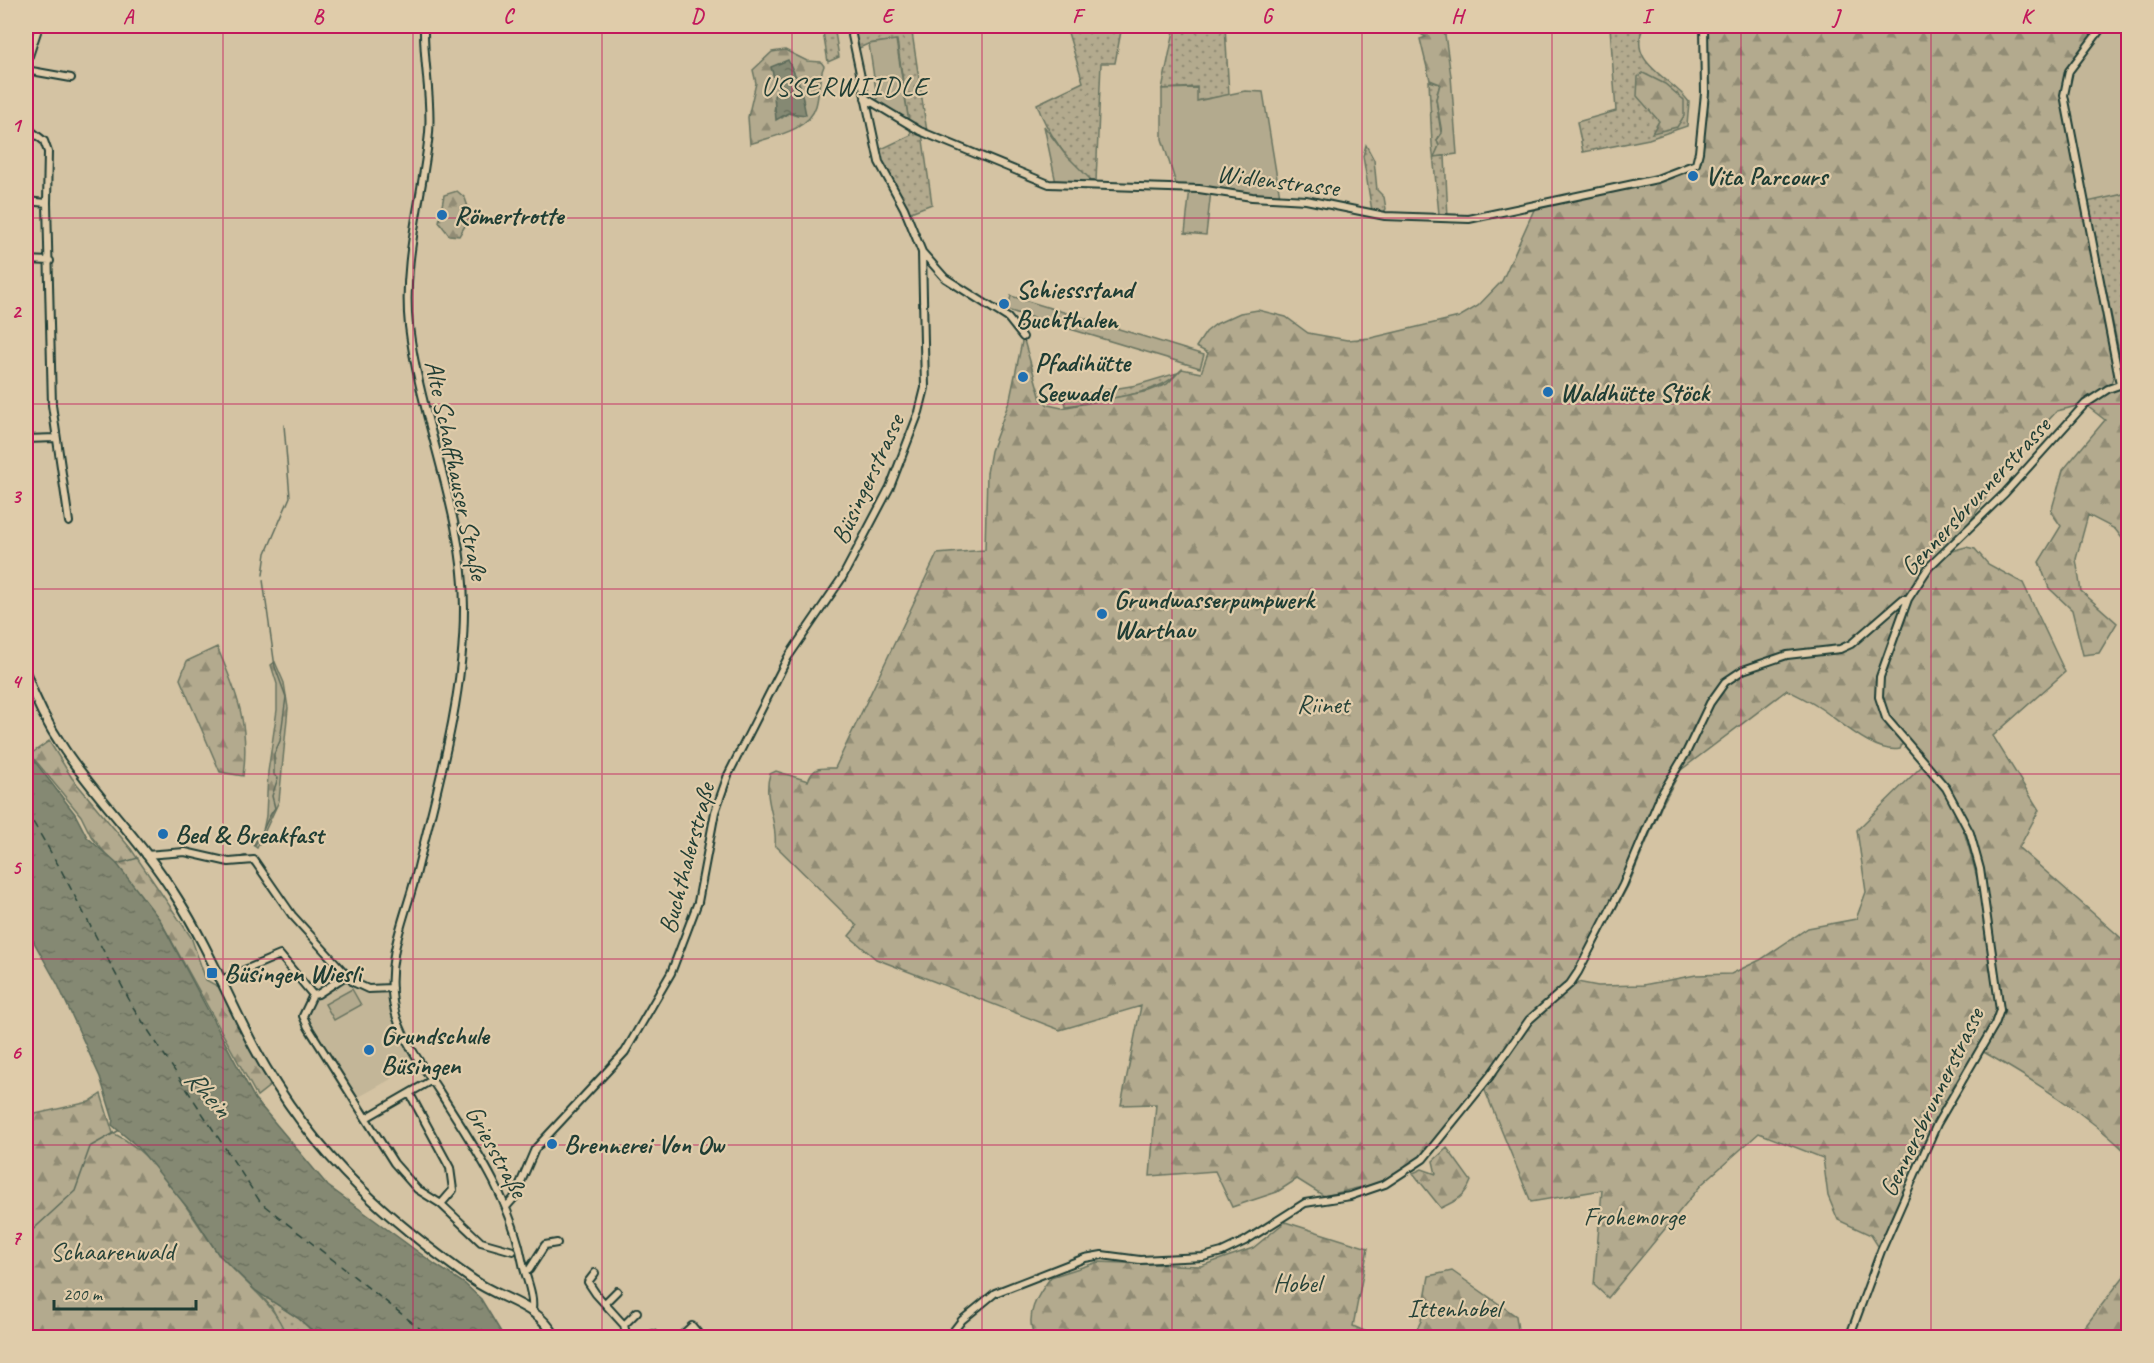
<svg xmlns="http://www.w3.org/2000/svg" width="2154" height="1363" font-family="Caveat,sans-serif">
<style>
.built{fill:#c3b698}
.grass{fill:url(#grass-dots);stroke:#697461;stroke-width:1.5}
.forest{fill:url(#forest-firs);stroke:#697461;stroke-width:1.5;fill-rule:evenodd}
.green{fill:#b3aa8e;stroke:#697461;stroke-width:1.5}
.water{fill:url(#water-ripples);stroke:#5c6b5a;stroke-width:1.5}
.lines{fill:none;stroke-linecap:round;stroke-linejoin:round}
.stream{stroke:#5c6b5a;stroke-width:1.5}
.ferry{stroke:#29453a;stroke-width:1.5;stroke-dasharray:8 6;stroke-linecap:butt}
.minor-casing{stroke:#1f3d34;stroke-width:10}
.major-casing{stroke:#1f3d34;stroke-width:12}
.minor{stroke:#e0ccaa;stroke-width:6}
.major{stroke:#e0ccaa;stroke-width:8}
.grid{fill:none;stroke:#c2185b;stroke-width:1.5;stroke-opacity:0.55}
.poi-dot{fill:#1f6fb2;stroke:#e0ccaa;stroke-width:2}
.labels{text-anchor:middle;stroke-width:4.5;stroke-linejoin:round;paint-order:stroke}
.poi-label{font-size:26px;font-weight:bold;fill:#1f3d34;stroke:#e0ccaa;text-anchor:start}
.street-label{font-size:26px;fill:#1f3d34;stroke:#e0ccaa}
.park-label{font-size:26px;fill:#264238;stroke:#e0ccaa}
.neighbourhood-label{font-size:27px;letter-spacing:1.5px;fill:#1f3d34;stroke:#e0ccaa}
.water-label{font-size:27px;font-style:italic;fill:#29453a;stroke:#e0ccaa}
.neatline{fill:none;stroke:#c2185b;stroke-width:2}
.grid-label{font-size:20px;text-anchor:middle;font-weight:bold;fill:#c2185b}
</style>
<defs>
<pattern id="grass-dots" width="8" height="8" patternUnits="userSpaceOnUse" patternTransform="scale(1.5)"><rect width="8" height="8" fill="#b3aa8e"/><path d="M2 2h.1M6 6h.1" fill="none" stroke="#918c75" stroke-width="1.8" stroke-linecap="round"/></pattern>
<pattern id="forest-firs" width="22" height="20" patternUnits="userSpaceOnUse" patternTransform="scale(1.5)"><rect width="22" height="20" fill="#b3aa8e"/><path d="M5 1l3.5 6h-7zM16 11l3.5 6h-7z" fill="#918c75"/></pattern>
<pattern id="water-ripples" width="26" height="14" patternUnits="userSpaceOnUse" patternTransform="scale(1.5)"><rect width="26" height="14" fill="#858973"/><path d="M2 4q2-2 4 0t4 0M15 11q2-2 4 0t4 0" fill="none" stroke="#6c715f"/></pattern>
</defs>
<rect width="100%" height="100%" fill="#d4c3a3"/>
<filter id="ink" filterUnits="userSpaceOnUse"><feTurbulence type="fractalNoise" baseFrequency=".0167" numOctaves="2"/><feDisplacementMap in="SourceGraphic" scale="12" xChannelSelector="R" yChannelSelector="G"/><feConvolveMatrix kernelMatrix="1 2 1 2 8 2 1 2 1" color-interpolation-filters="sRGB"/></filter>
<g filter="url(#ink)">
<path class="built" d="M2103,26H2128V378L2120,371L2066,110L2067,78Z
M347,981L360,990L388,992L402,1035L418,1064L357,1098L305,1012L312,1000Z"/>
<path class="grass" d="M822,26H834L839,57L828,62Z
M851,26H911L927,132L909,123L897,40L868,44L855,50Z
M1066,26H1122L1115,63H1101L1096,182C1073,173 1044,126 1037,104L1083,82Z
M1175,26H1225L1229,95L1196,101L1197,87L1162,89Z
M1610,26H1644C1625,64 1673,78 1689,102L1687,126L1649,139L1583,152L1577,122L1616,111Z
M1429,81L1440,84L1436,99L1441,133L1437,140L1439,146L1435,156H1445L1448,218L1439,214L1432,144Z
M910,128L922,133L932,204L908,213L877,151L911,135Z
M1366,145L1374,160L1377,190L1384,197L1386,209L1383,213L1372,211L1363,156Z
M2128,193V375L2123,370L2087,202Z
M1177,373C1161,395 1093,401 1066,406L1064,397L1137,385Z
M257,1291L298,1318L319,1337H287L272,1308Z"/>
<path class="forest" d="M1427,26H1434L1445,35L1451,76L1457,154L1434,157L1439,146L1437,140L1442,133L1436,99L1440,84L1430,80L1420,39L1426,37L1419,33Z
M1704,26H2102L2075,60L2065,85L2115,372L2111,383L2081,405L2057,411L2009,463L1965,529L1928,565L1910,591L1877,679L1880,711L1890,728L1903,742L1900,749C1876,754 1843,724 1823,710C1812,702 1799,696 1787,690L1681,770L1662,805L1628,886L1577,982L1598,986L1643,985L1696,975L1731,974L1760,960L1808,928L1856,919L1866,892L1857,830L1923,765C1934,777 1947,790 1954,805C1972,845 2005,980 1995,1020L1942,1112L1881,1244L1878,1246L1871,1235L1838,1220L1828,1196L1823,1158L1759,1133L1702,1184L1608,1298L1594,1285L1602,1190L1531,1202L1481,1081L1422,1159L1387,1181L1324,1196L1297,1179L1277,1192L1232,1207L1215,1171L1150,1176L1156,1104L1121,1105L1141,1006L1060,1030L876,959L849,936L857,926L775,845C778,821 762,798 770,774L776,771L808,781C814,766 820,768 835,768L937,554L985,550L987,473L991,451L1010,399L1023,337L1041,399L1048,405L1062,408L1149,391L1167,384L1182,369L1201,373L1208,353L1196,347L1206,332L1216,324L1240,313L1258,310L1286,317L1308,333L1347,340L1371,338L1459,317L1478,306L1502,281L1537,203L1657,179L1696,164L1705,93Z
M785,50L807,61L821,62L824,66C818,79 820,92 816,106C808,132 772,136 750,144L748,117L756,83L753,70L772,52ZM771,67L797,116L788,113L782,118L774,111L778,90Z
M1643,73L1665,84L1684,100V116L1677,127L1652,133L1659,121L1637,96L1638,77Z
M457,191L465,198L471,216L459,236L449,235L439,222L444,195Z
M2124,386L2128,390V546L2115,529L2088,515L2076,559L2081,591L2117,623L2099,653L2083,655L2072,610L2049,588L2039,562L2061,526L2051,512L2063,470L2105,420L2087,406L2104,394Z
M1966,547L1975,549L1988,564L2023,583L2065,672L1993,736L2039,810L2019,848L2128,944V1154C2085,1112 2034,1081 1982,1051L2002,1008L1979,852L1954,797L1890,719C1883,703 1880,690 1884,673C1898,633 1918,555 1966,547Z
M217,647C237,692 250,726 243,776L220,772L180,679L187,661Z
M275,662L284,683L288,708L279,801L257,848L253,845L263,831L266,816L268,772L277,710V684L271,665Z
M49,741L72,778L131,849L191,937L206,980L219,987L271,1085L257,1096L160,920L91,836L81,816L26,749V746L32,753Z
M101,1094L113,1133C159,1155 186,1209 215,1249C239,1280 273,1299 287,1337H26V1116L89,1102Z
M1447,1148L1471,1181C1465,1197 1456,1201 1441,1208L1413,1173L1422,1169L1436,1174L1433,1161Z
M1285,1222L1368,1248L1353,1326L1378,1337L1035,1338C1024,1315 1037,1296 1051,1277L1098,1262L1201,1266L1253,1248Z
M1452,1271L1516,1316L1519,1337H1413L1421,1321L1429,1276Z
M2128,1271V1337H2077Z"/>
<path class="green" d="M896,40L909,123L878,104L869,44Z
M1197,88V101L1245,91L1263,92L1280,197L1177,187L1162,139V89Z
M1044,126L1064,153L1092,181L1056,183Z
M1190,188L1211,191L1206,235L1185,233Z
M1011,296L1204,355L1200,368L1007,310Z
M352,989L361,1005L334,1020L325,1004Z"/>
<path class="water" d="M788,60L800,85L806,115L788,113L776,120L774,96L778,90L771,67Z
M26,750L75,814L87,837L117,864L160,920L255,1099L328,1186L436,1265L465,1284L481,1299L504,1337H320L298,1318L256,1291L218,1254L191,1212L138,1147L112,1125L113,1119L100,1077L58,985L26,928Z"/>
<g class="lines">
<path class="stream" d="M263,575L266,553L290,497L284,425
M254,846C263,834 266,819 275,808L272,796L278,778L274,775V754L280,741L286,697L275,667L263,580
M157,857L188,856
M237,858L247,855
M117,864L138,858
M91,1146L118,1131
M85,1161L90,1147
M26,1236L75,1191L85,1163
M307,1335L311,1329"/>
<path class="ferry" d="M26,810L60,868L133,1007L261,1203L432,1338"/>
<defs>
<path id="minor" d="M424,26C423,61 432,97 429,133C423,196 402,261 409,326C420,419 464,513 464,608C464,698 438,785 417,871C406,916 386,954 393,1002C398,1035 421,1063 439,1091C474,1146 511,1199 523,1264C526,1279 534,1294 532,1309
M2103,26L2069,71L2064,95L2120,384
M26,65L39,26
M26,70L71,78
M865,98L920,131L1049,184L1199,189L1252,197L1306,200L1385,216L1469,219L1657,179L1696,164L1699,152L1705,93L1704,26
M26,127L44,141L48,152L47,203L52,405L69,522
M26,201L47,203
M922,252L945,278L1008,318L1023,337
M26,260L50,261
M26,439L56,438
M146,855L185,852L229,862L254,860L292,915L353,982L368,989L392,988
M347,975L318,994L313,995L303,1016L308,1027L394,1163L417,1189L441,1204L481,1242L513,1251
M221,980L280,955L313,995
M410,1094L450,1168L453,1190L441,1204
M366,1118L432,1080
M507,1206L514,1198L535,1149L625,1052L671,973L698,902L715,812L728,775L788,657L842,578L890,487L919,412L925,388L922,252L904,208L879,162L850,26
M525,1271L529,1270L545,1245L557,1243
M595,1273L588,1282L596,1294L624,1325L627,1338
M605,1303L617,1291
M624,1325L637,1312
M653,1334L656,1338
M679,1338L692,1326L702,1338
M948,1338L962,1320L995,1293L1085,1258L1102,1255L1140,1260L1203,1257L1222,1252L1245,1241L1305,1203L1350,1196L1385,1184L1423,1159L1490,1076L1529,1020L1570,984L1578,972L1623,885L1661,795L1686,753L1710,703L1725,682L1743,670L1787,655L1840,649L1851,644L1903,599H1908
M1849,1338L1881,1251L1937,1124L1995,1024L2000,1010L1980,869L1970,833L1946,788L1886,718L1879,697L1880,677L1908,599L1929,567L2005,493L2085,404L2108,389L2128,382"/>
<path id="major" d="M26,674C58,767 128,818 177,898C207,945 228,998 254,1047C282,1099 318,1147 360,1188C395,1222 433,1252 473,1280C503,1301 537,1303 556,1338"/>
</defs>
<use href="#minor" class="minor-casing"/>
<use href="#major" class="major-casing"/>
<use href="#minor" class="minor"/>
<use href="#major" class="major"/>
</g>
</g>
<path class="grid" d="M223,26V1338M413,26V1338M602,26V1338M792,26V1338M982,26V1338M1172,26V1338M1362,26V1338M1552,26V1338M1741,26V1338M1931,26V1338M26,218H2128M26,404H2128M26,589H2128M26,774H2128M26,959H2128M26,1145H2128"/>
<g class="poi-dot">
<circle cx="1693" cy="176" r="6"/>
<circle cx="442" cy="215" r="6"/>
<circle cx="1004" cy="304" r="6"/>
<circle cx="1023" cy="377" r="6"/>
<circle cx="1548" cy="392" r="6"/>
<circle cx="1102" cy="614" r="6"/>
<circle cx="163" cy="834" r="6"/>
<rect x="206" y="967" width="12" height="12" rx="3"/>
<circle cx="369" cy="1050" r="6"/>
<circle cx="552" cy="1144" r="6"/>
</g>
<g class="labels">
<g class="poi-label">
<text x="1705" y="185">Vita Parcours</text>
<text x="454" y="224">Römertrotte</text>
<text x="1016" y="298">Schiessstand<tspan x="1016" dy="30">Buchthalen</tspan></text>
<text x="1035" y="371">Pfadihütte<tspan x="1035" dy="30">Seewadel</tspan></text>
<text x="1560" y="401">Waldhütte Stöck</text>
<text x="1114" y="608">Grundwasserpumpwerk<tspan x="1114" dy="30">Warthau</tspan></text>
<text x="175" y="843">Bed &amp; Breakfast</text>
<text x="224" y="982">Büsingen Wiesli</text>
<text x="381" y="1044">Grundschule<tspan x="381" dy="30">Büsingen</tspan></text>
<text x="564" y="1153">Brennerei Von Ow</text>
</g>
<g class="street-label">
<text transform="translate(1278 180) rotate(7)" y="9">Widlenstrasse</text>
<text transform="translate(457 470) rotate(78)" y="9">Alte Schaffhauser Straße</text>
<text transform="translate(867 479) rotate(-65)" y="9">Büsingerstrasse</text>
<text transform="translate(1975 496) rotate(-47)" y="9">Gennersbrunnerstrasse</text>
<text transform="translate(686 858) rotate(-75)" y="9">Buchthalerstraße</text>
<text transform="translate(1931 1102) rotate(-64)" y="9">Gennersbrunnerstrasse</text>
<text transform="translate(497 1151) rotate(61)" y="9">Griesstraße</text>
</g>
<g class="park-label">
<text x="1323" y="713">Riinet</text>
<text x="1634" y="1225">Frohemorge</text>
<text x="112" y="1260">Schaarenwald</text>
<text x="1297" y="1292">Hobel</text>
<text x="1454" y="1317">Ittenhobel</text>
</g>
<g class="neighbourhood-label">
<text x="845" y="95">USSERWIIDLE</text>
</g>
<g class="water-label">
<text transform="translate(208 1093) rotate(47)" y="9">Rhein</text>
</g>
</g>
<rect width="2154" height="1363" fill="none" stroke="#e0ccaa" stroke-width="66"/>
<path d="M54 1300v9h142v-9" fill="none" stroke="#1f3d34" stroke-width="3"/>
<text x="63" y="1300" font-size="18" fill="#1f3d34" stroke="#e0ccaa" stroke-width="4.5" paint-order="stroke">200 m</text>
<rect x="33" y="33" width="2088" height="1297" class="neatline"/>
<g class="grid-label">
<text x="128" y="23">A</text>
<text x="318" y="23">B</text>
<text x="508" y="23">C</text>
<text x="697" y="23">D</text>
<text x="887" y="23">E</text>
<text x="1077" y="23">F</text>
<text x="1267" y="23">G</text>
<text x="1457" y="23">H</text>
<text x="1646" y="23">I</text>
<text x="1836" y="23">J</text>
<text x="2026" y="23">K</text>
<text x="16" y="132">1</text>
<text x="16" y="318">2</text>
<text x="16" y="503">3</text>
<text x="16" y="688">4</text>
<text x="16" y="874">5</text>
<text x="16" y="1059">6</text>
<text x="16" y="1244">7</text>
</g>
</svg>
